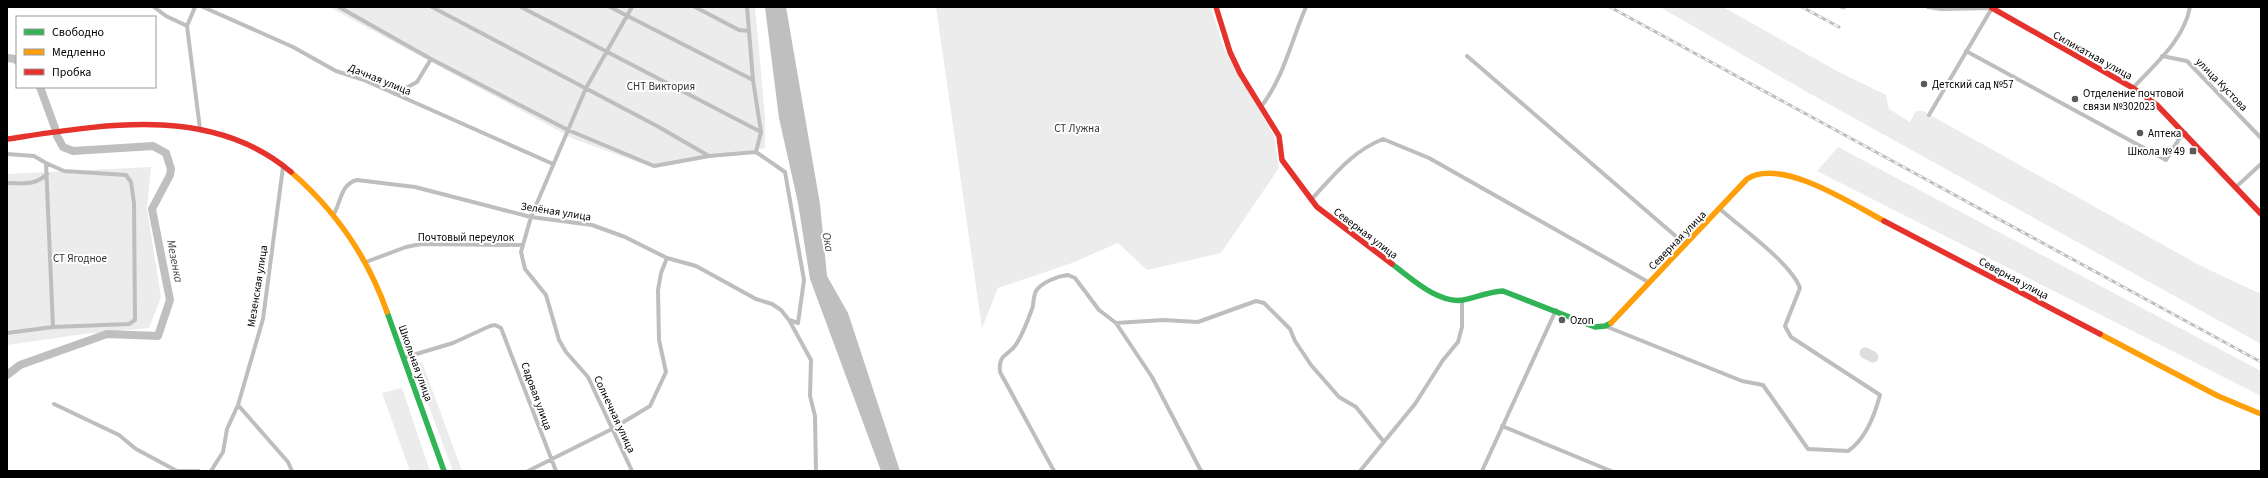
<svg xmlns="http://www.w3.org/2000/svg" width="2268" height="478" font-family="'Source Sans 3',sans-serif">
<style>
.green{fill:#ececec}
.water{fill:#bfbfbf}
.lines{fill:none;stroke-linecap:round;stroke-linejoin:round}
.river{stroke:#bfbfbf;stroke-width:8}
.taxiway{stroke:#dedede;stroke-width:11}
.street{stroke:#bebebe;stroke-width:4}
.fast{stroke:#30b455;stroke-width:5.5}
.slow{stroke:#ff9f0a;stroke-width:5.5}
.jam{stroke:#e5322d;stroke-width:5.5}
.rail-casing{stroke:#bebebe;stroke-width:3}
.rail{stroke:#fff;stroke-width:1.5;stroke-dasharray:4.5;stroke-linecap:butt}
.poi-dot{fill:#595959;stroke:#fff;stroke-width:1.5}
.labels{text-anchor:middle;stroke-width:4;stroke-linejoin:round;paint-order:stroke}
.street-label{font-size:11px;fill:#000;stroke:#fff}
.poi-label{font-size:11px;fill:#000;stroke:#fff;text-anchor:start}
.park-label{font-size:11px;fill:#333;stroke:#fff}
.water-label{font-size:12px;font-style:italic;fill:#444;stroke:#fff}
</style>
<rect width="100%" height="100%" fill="#fff"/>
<path class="green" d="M329,7H755L765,117V148L654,168L574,139Z
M936,7H1211L1224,49L1274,136L1279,168L1221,253L1147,270L1118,243L1072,263L998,288L982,328Z
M1660,7H1723L1837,71L1886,95L1889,109L1910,122L1916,111H1923L2201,266L2261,294V344L1807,92Z
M1838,147L2261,371V396L1817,171Z
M151,167L147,209L161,297L149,328L84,334L7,345V174Z
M422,362L462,471H453L413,364Z
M402,388L430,471H410L382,393Z"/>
<path class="water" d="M765,7H786L820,204L827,276L848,313L900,471H881L810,279L798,203L779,118Z"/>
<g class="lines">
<path class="river" d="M7,58L15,59L17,61
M40,87L55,128
M7,375L20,365L107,334L158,336L170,300L152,209L170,175L171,169L166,153L153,146L73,151L63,147L57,136"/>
<path class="taxiway" d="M1865,353L1873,357"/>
<path class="street" d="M154,7L166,16L187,26
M195,7L187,26L200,129
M203,7L293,47L336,71L364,80L553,164
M432,7L657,126L709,156
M521,7L761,132
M610,7L753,80
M632,7L586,88L531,217L521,252L525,269L546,295L559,340L566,352L588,377L632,471
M695,7L739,30L749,31
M747,7L753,80L761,132L756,152
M1928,7L1941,9L1992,8
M1966,51L2166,160L2179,139L2186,133
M1467,56L1686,245
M2162,56L2187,61L2261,138
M2133,88C2155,64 2184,40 2190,7
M395,94L417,82L431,59
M1261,107C1284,77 1291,41 1306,7
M1929,115L1992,8
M7,154L34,156L46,163L53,327L7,333
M46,163L64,171L126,175L131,182L134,203L135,320L129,324L53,327
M7,183C23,183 35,186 47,174
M2236,187L2261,164
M1311,200C1334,175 1351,152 1383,139L1429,158L1650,283
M334,214C341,201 341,184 357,180L415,187L531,217L592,225L625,237L667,258L696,266L756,299L772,304L781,310L789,320L798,323L804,280L785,172L756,152L709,156L654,166L568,130L431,59L339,7
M366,262L406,247L421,244L522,245
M789,320L811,360L810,396L815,416L816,471
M1116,323L1163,320L1198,322L1256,301L1264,303L1290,329L1295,341L1311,365L1339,397L1356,407L1384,442
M1605,326L1742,381L1763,385L1808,449L1848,451C1866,439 1875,414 1880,395L1791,337L1785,326L1800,288C1791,263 1741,228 1720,209
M403,358L453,343L490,326L495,325L501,328L556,471
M54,404L119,435L136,449L177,471
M238,405L288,462L292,471
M1502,426L1611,471
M177,471H199
M211,471L223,452L227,429L238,405L263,319L283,167
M528,471L612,429L650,406L666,372L659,340L658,290L661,273L667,258
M1054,471L1000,372C998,352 1009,357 1017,343C1023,333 1028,320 1032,309C1034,304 1033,297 1036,291C1042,282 1058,276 1068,275L1075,278L1099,310L1116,323L1152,377L1201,471
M1360,471L1415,404L1443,360L1458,342L1462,327V300
M1482,471L1556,310"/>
<path class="fast" d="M1392,264C1411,278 1438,304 1463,300C1477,297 1488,292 1503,291L1595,327L1605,326L1611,323
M387,312L444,471"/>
<path class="slow" d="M291,172C335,210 368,258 387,312
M1611,323L1747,179C1781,157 1852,204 1884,221
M2100,334L2218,396L2261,414"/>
<path class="jam" d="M1216,7L1230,52L1240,73L1279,136L1282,160L1317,207L1392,264
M1992,8L2133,88L2157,105L2261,214
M7,139C102,125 211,104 291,172
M1884,221L2100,334"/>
<defs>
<path id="rail" d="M1610,7L2261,362
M1802,7L1839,27
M1841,7L1844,8"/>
</defs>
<use href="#rail" class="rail-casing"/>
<use href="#rail" class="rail"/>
</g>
<g class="poi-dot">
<circle cx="1924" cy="84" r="4"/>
<circle cx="2075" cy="99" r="4"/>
<circle cx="2140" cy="133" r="4"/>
<rect x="2189" y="147" width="8" height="8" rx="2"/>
<circle cx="1562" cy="320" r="4"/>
</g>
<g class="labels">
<g class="street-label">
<text transform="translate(2093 55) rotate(29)" y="4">Силикатная улица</text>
<text transform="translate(380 79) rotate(22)" y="4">Дачная улица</text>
<text transform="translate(2222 84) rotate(46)" y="4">улица Кустова</text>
<text transform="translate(556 211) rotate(9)" y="4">Зелёная улица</text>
<text transform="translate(1366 233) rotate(37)" y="4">Северная улица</text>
<text x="466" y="241">Почтовый переулок</text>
<text transform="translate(1677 240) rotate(-46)" y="4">Северная улица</text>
<text transform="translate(2014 278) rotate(28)" y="4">Северная улица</text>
<text transform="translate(257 286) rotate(-81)" y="4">Мезенская улица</text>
<text transform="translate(416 363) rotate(70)" y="4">Школьная улица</text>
<text transform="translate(537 396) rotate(70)" y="4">Садовая улица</text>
<text transform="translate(615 414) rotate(65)" y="4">Солнечная улица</text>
</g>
<g class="poi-label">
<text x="1932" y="88">Детский сад №57</text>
<text x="2083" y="97">Отделение почтовой<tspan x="2083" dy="13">связи №302023</tspan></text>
<text x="2148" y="137">Аптека</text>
<text x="2185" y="155" text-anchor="end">Школа № 49</text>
<text x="1570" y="324">Ozon</text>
</g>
<g class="park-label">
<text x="661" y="90">СНТ Виктория</text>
<text x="1077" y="132">СТ Лужна</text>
<text x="80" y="262">СТ Ягодное</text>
</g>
<g class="water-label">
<text transform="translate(828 242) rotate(79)" y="4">Ока</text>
<text transform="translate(175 261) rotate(79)" y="4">Мезенка</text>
</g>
</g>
<rect width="2268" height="478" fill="none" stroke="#000000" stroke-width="16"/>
<rect x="16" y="16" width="140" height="72" fill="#ffffff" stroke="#999999"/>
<rect x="24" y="29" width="20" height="6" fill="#30b455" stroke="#999999"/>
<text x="52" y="36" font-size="12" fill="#000000">Свободно</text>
<rect x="24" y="49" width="20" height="6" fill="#ff9f0a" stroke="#999999"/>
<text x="52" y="56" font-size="12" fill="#000000">Медленно</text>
<rect x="24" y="69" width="20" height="6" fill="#e5322d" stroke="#999999"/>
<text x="52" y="76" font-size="12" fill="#000000">Пробка</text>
</svg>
